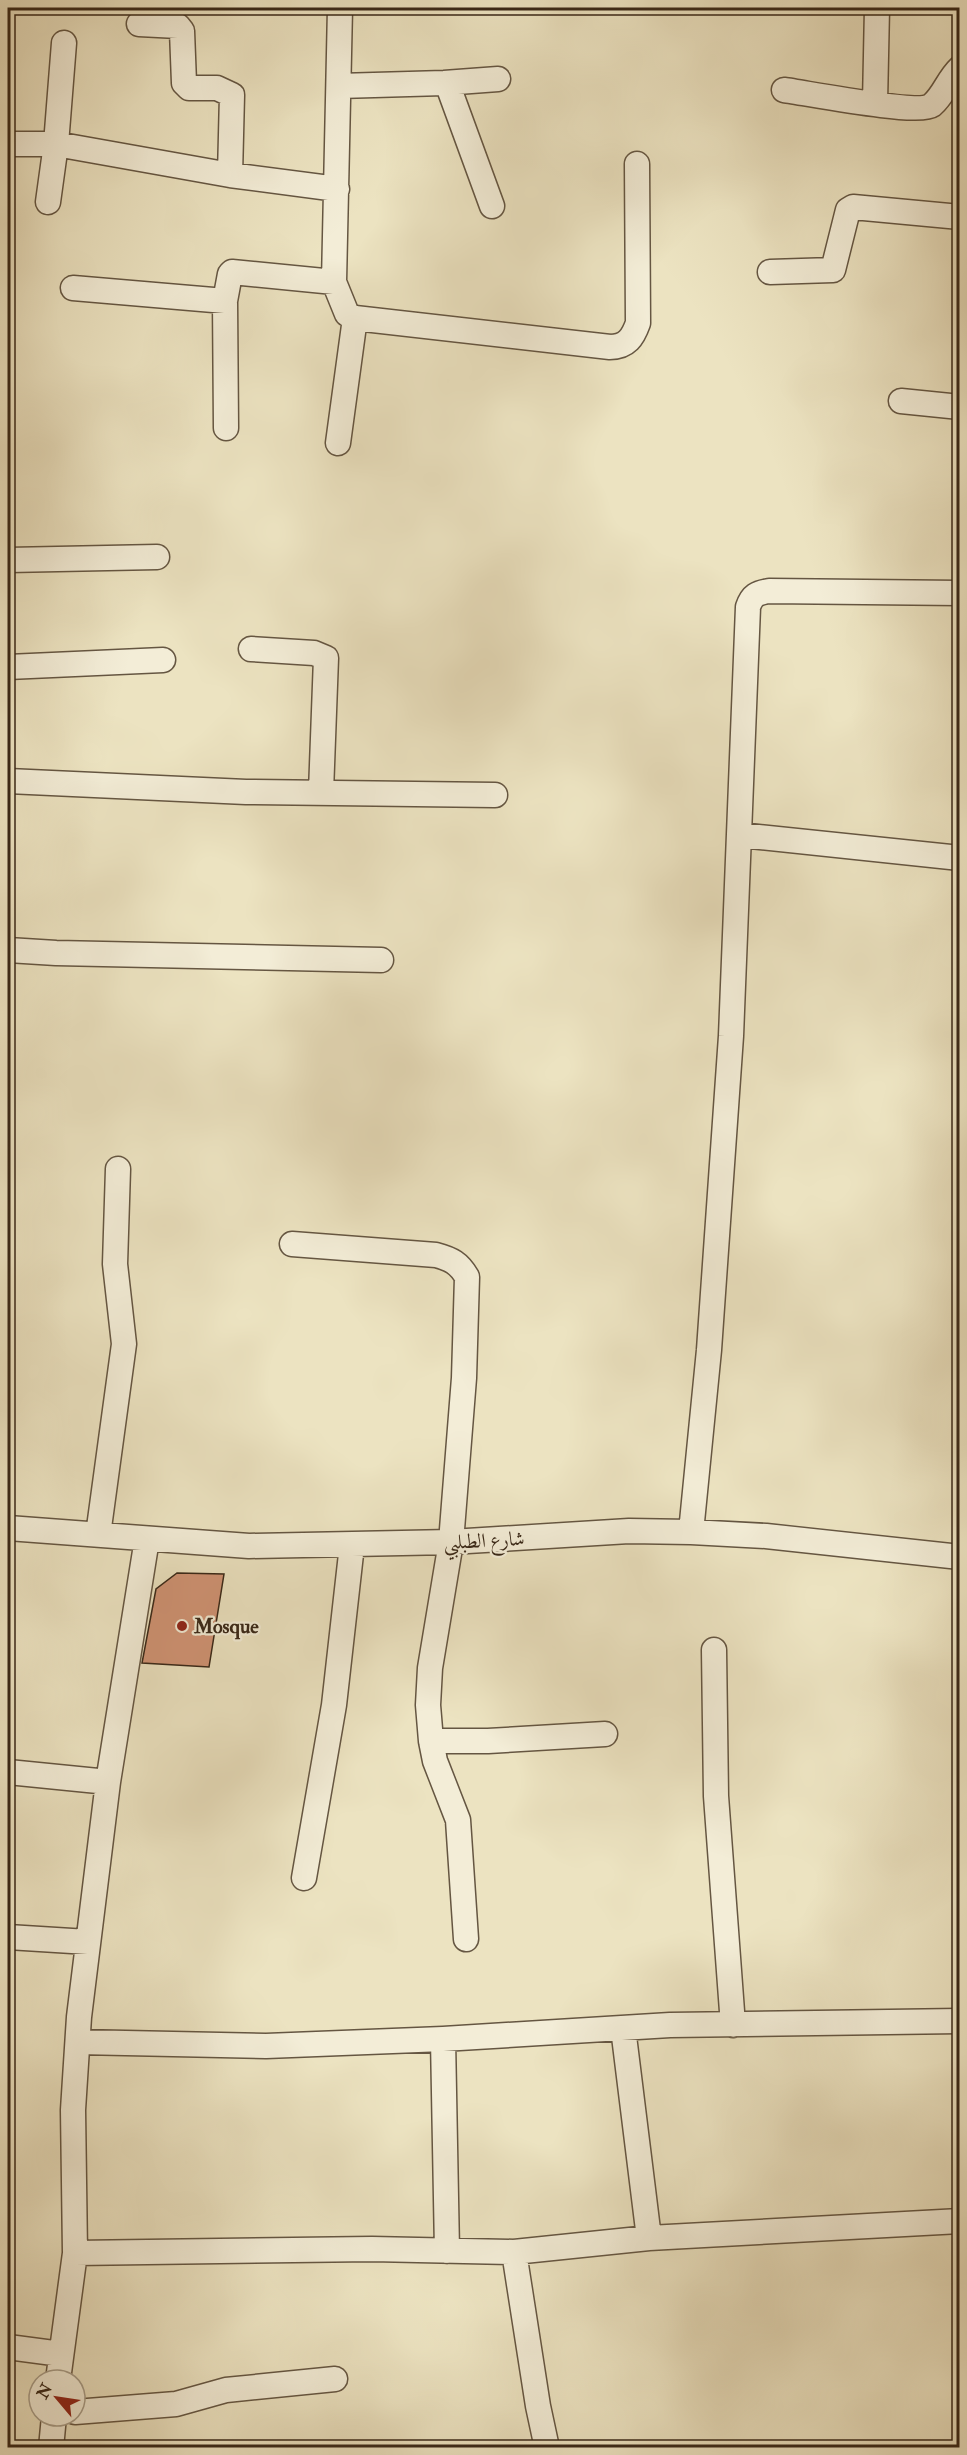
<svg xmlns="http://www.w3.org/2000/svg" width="967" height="2455" font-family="'IM FELL Double Pica',Amiri,serif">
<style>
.building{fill:#d09374;stroke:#382717;stroke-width:1.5}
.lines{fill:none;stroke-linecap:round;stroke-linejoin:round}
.minor-casing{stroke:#655642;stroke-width:27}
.minor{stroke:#f3edd7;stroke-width:24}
.poi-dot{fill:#8f2418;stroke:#f3edd7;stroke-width:2}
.labels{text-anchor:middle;stroke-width:4.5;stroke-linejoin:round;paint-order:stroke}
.street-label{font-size:20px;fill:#382717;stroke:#f3edd7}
.poi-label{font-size:20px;font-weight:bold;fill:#382717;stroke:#f3edd7;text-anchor:start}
</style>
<rect width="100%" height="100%" fill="#ece3c1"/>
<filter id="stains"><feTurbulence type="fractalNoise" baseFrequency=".00333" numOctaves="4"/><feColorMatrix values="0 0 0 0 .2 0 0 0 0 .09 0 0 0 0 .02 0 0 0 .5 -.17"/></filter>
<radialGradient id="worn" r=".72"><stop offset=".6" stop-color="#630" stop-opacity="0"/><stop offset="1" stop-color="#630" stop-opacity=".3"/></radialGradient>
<path class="building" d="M177,1573L224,1574L209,1667L142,1663L156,1589Z"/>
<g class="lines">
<defs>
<path id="minor" d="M139,24L178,26L182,31L184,83L189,88H217L232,95L230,175
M447,83L492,206
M339,86L444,83L498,79
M784,90C807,93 918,115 932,105C944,95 948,79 960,68
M875,103L877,8
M8,144H56L230,175L337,189
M48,202L56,144L64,43
M770,272L833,270L848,210L853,207L960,217
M73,288L225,301
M355,318L610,347C627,347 633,337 638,323L637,164
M901,401L960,407
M226,428L225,301L230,274L232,272L334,282
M338,443L355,318L347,314L334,282L340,8
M8,560L157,557
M251,649L314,653L326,658L321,792
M8,667L163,660
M8,781L246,792L495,795
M740,835L960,858
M8,950L56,953L381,960
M292,1244L436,1255C451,1259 459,1263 467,1277L464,1378L451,1542L430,1668L428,1705L431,1741H488L605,1734
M8,1528L249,1546L451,1542L629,1531L691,1532L766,1536L960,1557
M691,1532L709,1350L731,1036L748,607C752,595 757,593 769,591L960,593
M98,1535L124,1344L115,1264L118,1169
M714,1650L716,1796L733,2025
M431,1741L435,1761L458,1820L466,1939
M8,1772L108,1782
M304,1878L334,1705L352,1545
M8,1937L88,1942
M623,2028L649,2238
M443,2039L447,2251
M78,2042L266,2046L443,2039L670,2025L960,2021
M514,2252L649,2238L960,2221
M75,2253L372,2249L514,2252L538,2406L547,2448
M8,2347L61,2354
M58,2380L75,2253L73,2110L79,2017L108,1782L147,1539
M75,2412L176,2404L226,2390L335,2379
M51,2448L54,2416"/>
</defs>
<use href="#minor" class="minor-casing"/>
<use href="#minor" class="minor"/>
</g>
<circle class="poi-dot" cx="182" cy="1626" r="6"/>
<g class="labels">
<g class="street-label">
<text transform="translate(484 1540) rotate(-3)" y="7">شارع الطبلبي</text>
</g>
<g class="poi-label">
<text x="194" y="1633">Mosque</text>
</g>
</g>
<rect width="967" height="2455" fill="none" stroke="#ece3c1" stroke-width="30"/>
<rect x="9" y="9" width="949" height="2437" fill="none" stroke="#382717" stroke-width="3"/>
<rect x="15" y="15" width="937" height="2425" fill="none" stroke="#382717" stroke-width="1.5"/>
<g transform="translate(57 2398) rotate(299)"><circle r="28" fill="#f3edd7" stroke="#a89e8a" stroke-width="1.5"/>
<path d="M0-4.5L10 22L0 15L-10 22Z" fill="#8f2418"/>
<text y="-9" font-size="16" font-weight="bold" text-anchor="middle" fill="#382717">N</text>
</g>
<rect width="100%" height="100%" filter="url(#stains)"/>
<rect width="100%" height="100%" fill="url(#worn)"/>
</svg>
